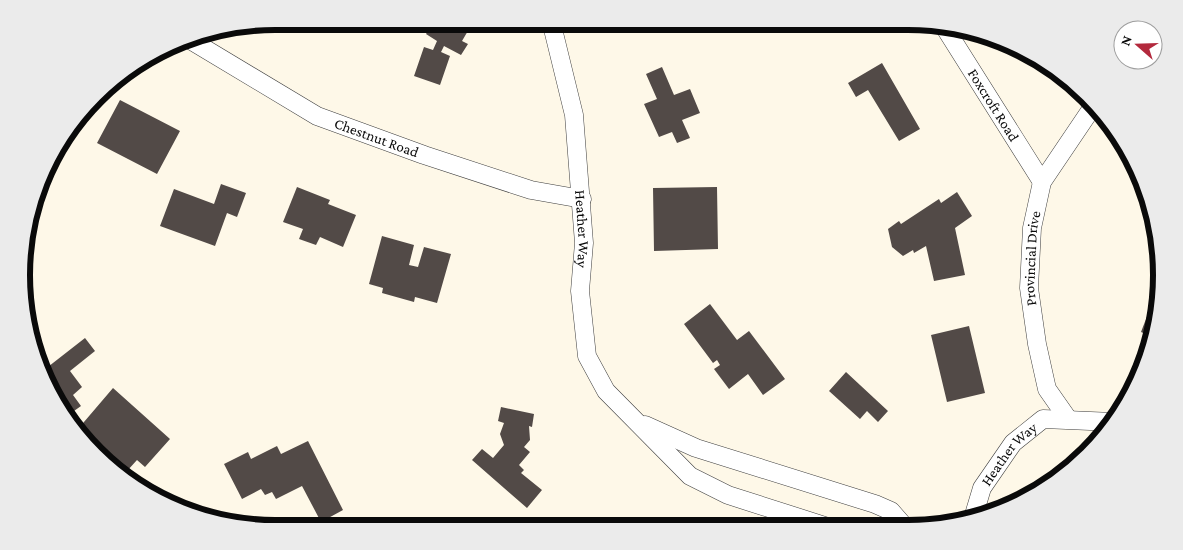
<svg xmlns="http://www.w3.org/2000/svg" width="1183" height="550" font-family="'Crimson Pro',serif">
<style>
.building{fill:#524a47}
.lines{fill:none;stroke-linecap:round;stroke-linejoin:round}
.minor-casing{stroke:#3d3d3d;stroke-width:19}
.minor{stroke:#fff;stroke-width:18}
.labels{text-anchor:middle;stroke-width:5;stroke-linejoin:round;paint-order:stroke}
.street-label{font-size:15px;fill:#0a0a0a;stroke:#fff}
.rim{fill:none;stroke:#0a0a0a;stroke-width:6}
</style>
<rect width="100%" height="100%" fill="#fef8e8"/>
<path class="building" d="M389,21H416L413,29Z
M434,21H486L481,30L472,24L462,41L468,44L461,55L444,46L441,52L450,56L440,85L414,76L424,47L433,50L437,41L426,34Z
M620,21H648L649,22L622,29Z
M882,63L920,129L899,141L868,90L856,97L848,83Z
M662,67L674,95L690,89L700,113L682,120L690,138L677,143L672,132L659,137L644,104L657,99L646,74Z
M120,100L180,131L157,174L97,143Z
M221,184L246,193L237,217L227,213L215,246L160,226L174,189L214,204Z
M297,187L330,200L328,204L356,215L343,247L320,237L316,245L299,239L303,229L283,222Z
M717,187L718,249L654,251L653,188Z
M957,192L972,216L955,228L965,275L934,281L926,246L914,253L913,250L903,256L892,247L888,229L899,221L901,224L939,199L941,203Z
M382,236L414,245L409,265L418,267L424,247L451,254L437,303L415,297L414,302L382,293L383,288L369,284Z
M710,304L737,340L749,331L785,379L763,395L748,374L729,389L714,369L720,365L717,360L713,363L684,324Z
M1151,306L1155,308L1150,336L1141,332Z
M969,326L985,393L947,402L931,335Z
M85,338L95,351L70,371L82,387L73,395L81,406L67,416L55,402L44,370Z
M846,372L888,411L878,422L867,411L860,419L829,391Z
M113,388L170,439L145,467L137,460L127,471L97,444L93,448L78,429Z
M501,407L534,414L532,427L529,426L530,440L524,447L530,452L519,465L524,470L521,473L542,490L527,508L472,460L482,449L493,458L504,445L500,434L504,423L498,421Z
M308,441L343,510L321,522L302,486L276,499L272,492L265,495L261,489L242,499L224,464L248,452L251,459L277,446L281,454Z"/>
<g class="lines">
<defs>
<g id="minor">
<path id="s1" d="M551,21L574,115L584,243L580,291L587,356L606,391L690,476L728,495L828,527"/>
<path id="s2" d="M945,28L1042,182"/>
<path id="s3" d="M187,38L317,116L424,155L531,190L582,199"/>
<path id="s4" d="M1068,419L1047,389L1037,344L1029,288L1032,228L1042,182L1094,105"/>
<path d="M645,425L696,448L875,504L891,511L905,527"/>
<path id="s5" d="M973,518L982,488L1013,443L1043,419L1114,422"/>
</g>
</defs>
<use href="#minor" class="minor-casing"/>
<use href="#minor" class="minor"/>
</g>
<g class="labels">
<g class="street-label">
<text dy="5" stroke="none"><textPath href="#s2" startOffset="91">Foxcroft Road</textPath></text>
<text dy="5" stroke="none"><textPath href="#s3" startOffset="215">Chestnut Road</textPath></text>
<text dy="5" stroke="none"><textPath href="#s1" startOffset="211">Heather Way</textPath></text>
<text dy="5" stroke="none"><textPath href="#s4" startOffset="169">Provincial Drive</textPath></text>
<text dy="5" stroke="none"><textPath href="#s5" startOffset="75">Heather Way</textPath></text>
</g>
</g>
<path d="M0 0H1183V550H0ZM275 30H908A245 245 0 0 1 1153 275V275A245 245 0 0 1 908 520H275A245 245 0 0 1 30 275V275A245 245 0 0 1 275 30Z" fill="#ebebeb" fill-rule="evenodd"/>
<path class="rim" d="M275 30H908A245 245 0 0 1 1153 275V275A245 245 0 0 1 908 520H275A245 245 0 0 1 30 275V275A245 245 0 0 1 275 30Z"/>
<g transform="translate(1138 45) rotate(290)"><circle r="24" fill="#ffffff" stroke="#9d9d9d"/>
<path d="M0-4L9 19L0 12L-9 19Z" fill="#b3293d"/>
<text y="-8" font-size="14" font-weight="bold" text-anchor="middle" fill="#0a0a0a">N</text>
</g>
</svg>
